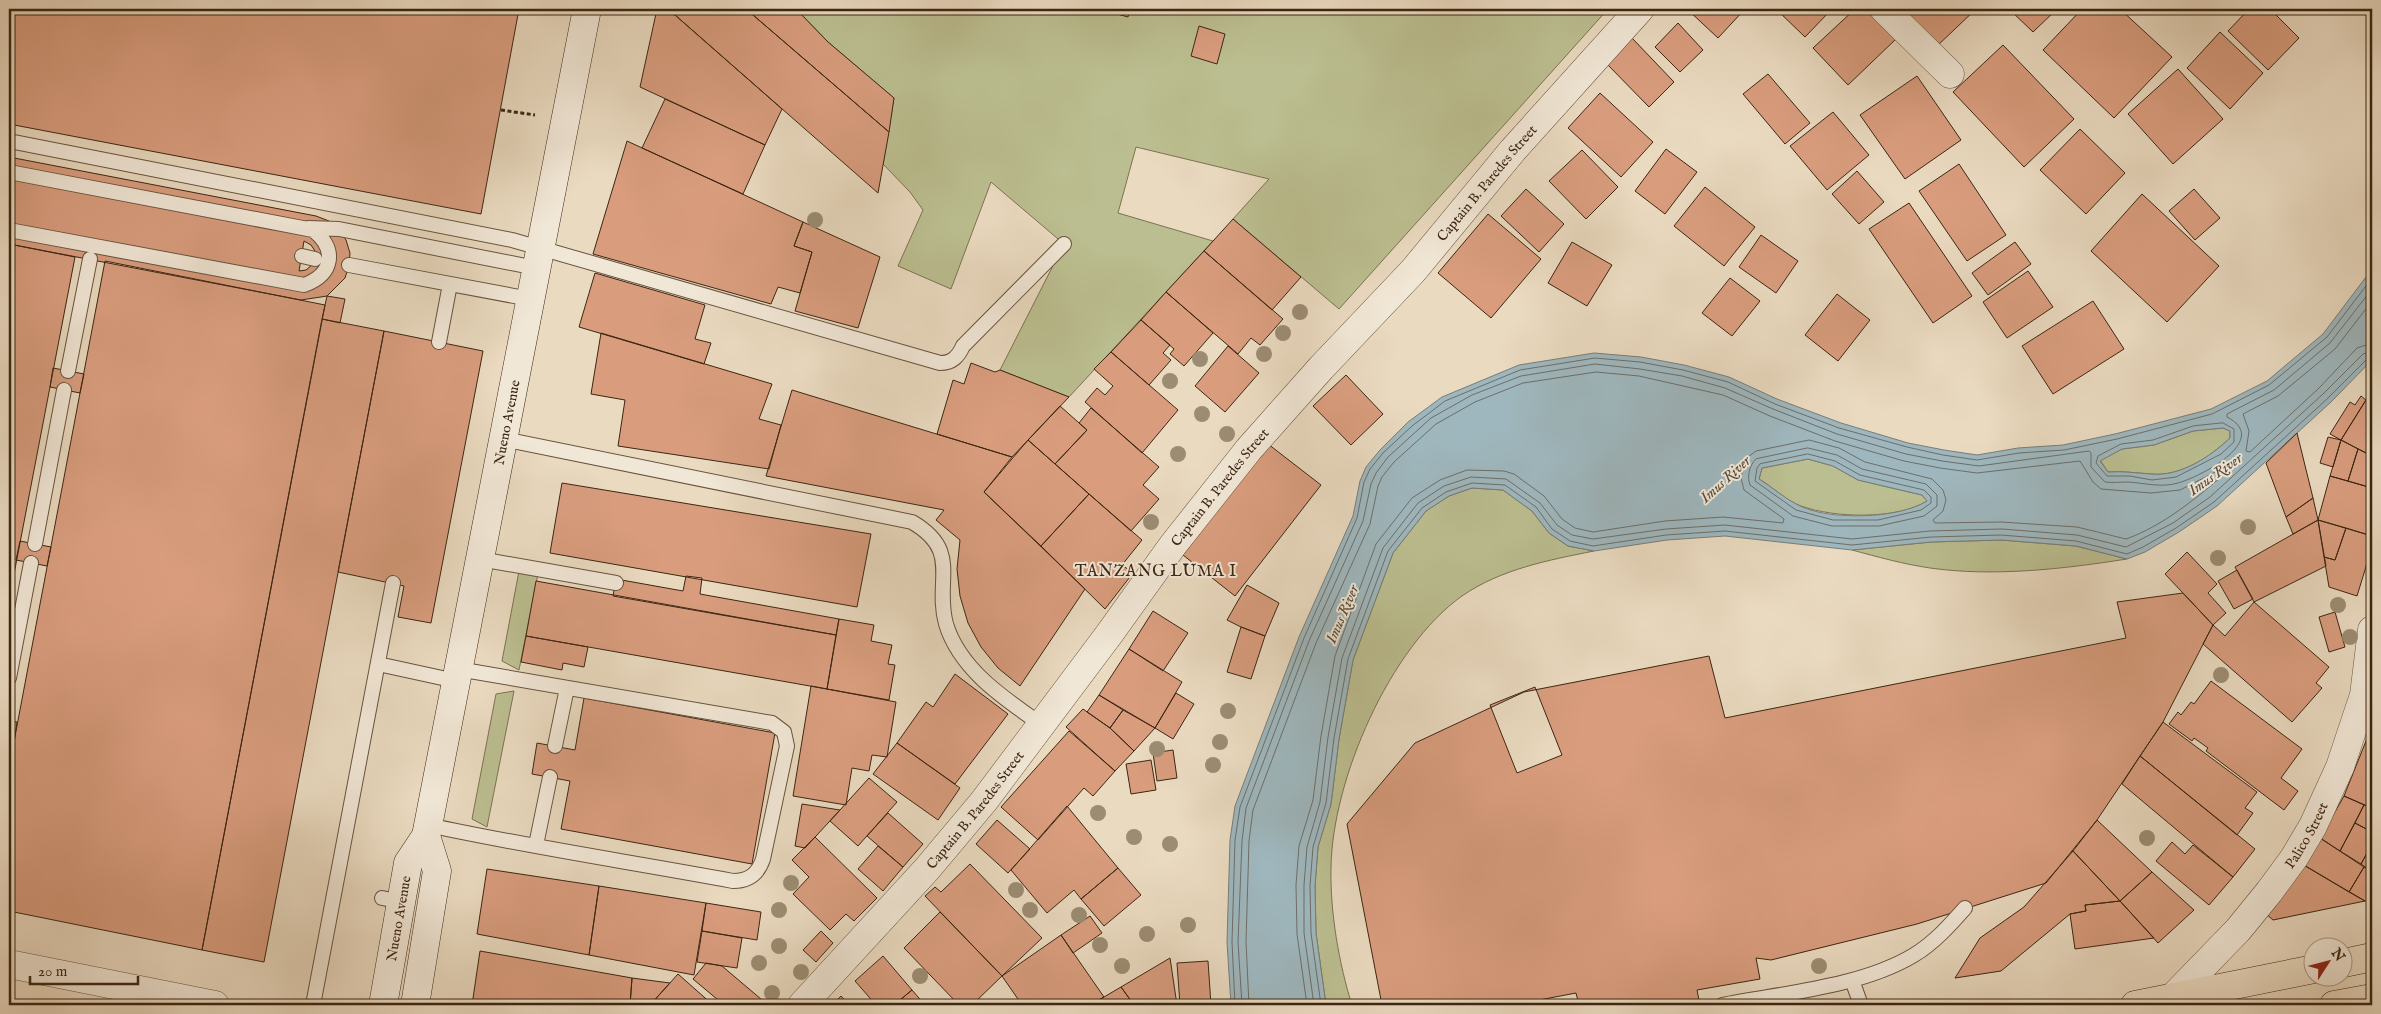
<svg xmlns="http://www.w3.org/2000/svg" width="2381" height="1014" font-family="'IM FELL English',serif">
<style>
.green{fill:#bbbe90;stroke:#7c7251}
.water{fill:#9eb7be;stroke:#777d79;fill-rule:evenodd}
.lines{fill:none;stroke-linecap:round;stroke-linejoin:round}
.shore{stroke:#6d6e68;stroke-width:1}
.building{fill:#d99d7e;stroke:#3c2612;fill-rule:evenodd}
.service-casing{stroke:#68533e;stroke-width:16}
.minor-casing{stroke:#68533e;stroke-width:29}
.tertiary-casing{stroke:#68533e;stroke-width:29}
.secondary-casing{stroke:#3c2612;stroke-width:29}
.trunk-casing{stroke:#3c2612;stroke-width:29}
.path{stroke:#3c2612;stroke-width:3;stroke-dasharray:4 2.5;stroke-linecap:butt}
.service{stroke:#f1e7d6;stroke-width:14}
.minor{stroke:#f1e7d6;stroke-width:28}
.tertiary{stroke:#f1e7d6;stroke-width:28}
.secondary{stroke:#f1e7d6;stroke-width:28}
.trunk{stroke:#eadac0;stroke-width:28}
.tree{fill:#9c8c72}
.labels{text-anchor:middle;stroke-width:4;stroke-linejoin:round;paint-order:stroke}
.street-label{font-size:14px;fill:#3c2612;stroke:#f1e7d6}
.water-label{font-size:15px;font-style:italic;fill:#544a3d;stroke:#f1e7d6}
.quarter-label{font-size:16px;letter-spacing:1px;fill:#3c2612;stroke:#f1e7d6}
</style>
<rect width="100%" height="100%" fill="#eadac0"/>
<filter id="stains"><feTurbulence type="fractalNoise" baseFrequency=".004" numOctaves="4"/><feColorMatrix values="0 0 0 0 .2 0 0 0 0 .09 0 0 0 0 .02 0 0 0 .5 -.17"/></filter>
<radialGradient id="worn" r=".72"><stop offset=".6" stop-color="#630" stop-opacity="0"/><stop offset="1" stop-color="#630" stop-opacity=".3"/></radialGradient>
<path class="green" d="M802,9H1608L1339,309L1233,219L1269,179L1136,147L1118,213L1213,241L1069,397L1000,370L1064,244L991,182L951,289L898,266L923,210L910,192L883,164L894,98L828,42L801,14Z
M2223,428L2230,431V438C2210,457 2180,477 2151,474C2136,473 2123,471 2108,472L2100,460L2122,449L2154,445L2193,431Z
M1808,459L1833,466L1858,480L1922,495L1927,501C1897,520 1834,518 1801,506C1786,501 1773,487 1759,479L1762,468Z
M1472,488L1503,490L1532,511L1549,533L1568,546L1594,551C1549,560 1501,569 1462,596C1390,647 1332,780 1331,868C1330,912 1339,964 1352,1005H1326L1316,933L1315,886L1318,847L1331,804L1339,739L1353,660L1393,553L1426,511L1449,496Z
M2001,540L2076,546L2127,559C2063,569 1994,577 1930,568C1903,564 1878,557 1852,550L1931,542Z
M519,571L538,574L519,670L502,661Z
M514,691L487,827L472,819L496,694Z"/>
<path class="water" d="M2372,269V360L2331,402L2217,506L2179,532L2145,552L2127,559L2076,546L2001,540L1931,542L1852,550L1725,536L1667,540L1594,551L1568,546L1549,533L1532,511L1503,490L1472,488L1449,496L1426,511L1393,553L1353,660L1339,739L1331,804L1318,847L1315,886L1316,933L1326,1005H1231L1227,942L1230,840L1235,806L1299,637L1353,516L1360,481L1366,467L1380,450L1408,422L1442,397L1519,365L1594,353L1641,357L1684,365L1729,377L1777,399L1841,423L1908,443L1944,450L1977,455L2018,448L2063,445L2115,434L2211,409L2267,381L2323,334ZM2223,428L2230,431V438C2210,457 2180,477 2151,474C2136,473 2123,471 2108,472L2100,461L2122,449L2154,445L2193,431ZM1808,459L1833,466L1858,480L1922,495L1927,501C1899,519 1828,521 1798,505C1784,498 1772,487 1759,479L1762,468Z"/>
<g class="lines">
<path class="shore" d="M2372,301L2335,349L2278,396L2243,414L2249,431L2246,451L2250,452L2318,389L2357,348L2372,343
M2223,423L2234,429V442L2221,454L2176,477L2152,480L2130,476H2107L2096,463L2098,456L2121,444L2153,440L2193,426Z
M1808,448L1837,455L1862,469L1926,484L1937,495V506L1924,516L1879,526H1832L1793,516L1750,485C1747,477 1749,465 1756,459Z
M1808,454L1835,461L1860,475L1924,490L1931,497V503L1921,510L1878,520H1833L1796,510L1755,481L1757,468L1760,464Z
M1235,1005L1232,942L1235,840L1240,807L1304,638L1357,518L1364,482L1370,469L1383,453L1412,426L1445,401L1520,370L1595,358L1640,362L1683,370L1728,382L1775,404L1839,428L1907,447L1943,455L1977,460L2019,453L2064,450L2117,439L2212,414L2269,385L2327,337L2372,278
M1242,1005L1238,942L1242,841L1246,808L1309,641L1363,521L1371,484L1376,473L1388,457L1431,418L1472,395L1521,376L1595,364L1640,369L1682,376L1725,388L1773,409L1837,434L1906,454L1942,461L1979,466L2089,451L2091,453V467L2105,482C2113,483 2120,482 2128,482C2145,483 2161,488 2178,483C2200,477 2272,440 2227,417V414L2274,390L2330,343L2372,289
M1249,1005L1246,942L1249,841L1253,810L1316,643L1370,524L1378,486L1382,477L1394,462L1436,424L1475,402L1523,383L1596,372L1639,376L1723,395L1770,416L1835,441L1904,461L1940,468L1977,473L2080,461L2093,482L2101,489L2151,493L2180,490L2225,467L2228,468V471C2198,497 2163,526 2126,539L2077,527L2001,522L1935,523L1933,520L1943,511L1946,500L1943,490L1932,479L1865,462L1839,448L1809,440L1756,451L1748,457L1744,464L1741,478L1744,490L1784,519L1783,523L1723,517L1665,521L1593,532L1575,528L1562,519L1544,496L1514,474L1504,471L1467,470L1440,480L1412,498L1376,544L1335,656L1321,736L1313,800L1299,846L1296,885L1297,934L1307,1005
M1314,1005L1304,933V885L1307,847L1320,802L1328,737L1342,658L1383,548L1418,503L1444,486L1471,477L1506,479L1540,503L1557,525L1572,535L1593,539L1666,529L1725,525L1852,539L1930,531L2002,529L2077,535L2126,547L2173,523L2210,497L2323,394L2363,354L2372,351
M1321,1005L1311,933L1310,886L1313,847L1326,803L1334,738L1348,659L1388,551L1422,508L1446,492L1472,483L1505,485L1536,507L1552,529L1570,541L1593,546L1666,535L1725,531L1852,545L1931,537L2001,535L2076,541L2127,554L2143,547L2176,528L2214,502L2327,399L2367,359L2372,357"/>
</g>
<path class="building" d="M9,9H519L481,214L9,124Z
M657,9H664L675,15L782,109L765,145L640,87Z
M664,9H746L889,132L878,193L675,15Z
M746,9H796L828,42L894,98L889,132Z
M1099,9H1130L1128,17Z
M1687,9H1745L1718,38Z
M1776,9H1832L1805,37Z
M1855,9H1868L1896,39L1848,85L1813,48Z
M1900,9H1976L1936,47Z
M2009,9H2057L2033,32Z
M2082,9H2120L2172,57L2114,118L2043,50Z
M2249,9H2270L2299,38L2268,70L2228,31Z
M1678,23L1703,50L1680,72L1655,47Z
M1199,26L1225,34L1217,64L1191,56Z
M2220,32L2263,73L2230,109L2187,68Z
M1632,38L1674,82L1649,107L1606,63Z
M2003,45L2074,119L2024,167L1953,92Z
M2178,69L2223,119L2173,164L2128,114Z
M1768,74L1810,123L1785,144L1743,94Z
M1917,76L1961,140L1905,179L1860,115Z
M1600,93L1653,142L1621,177L1568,128Z
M665,99L765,145L743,194L642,148Z
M1833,112L1869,155L1827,190L1790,146Z
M2080,129L2125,173L2086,214L2040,170Z
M627,141L803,222L794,246L812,252L800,293L778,287L771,304L593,254Z
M1666,149L1697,172L1665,214L1635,191Z
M1582,150L1618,187L1586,219L1549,181Z
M9,157L316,216L329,221L339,229L346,240L350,253L349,265L345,278L327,296L301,300L9,244ZM304,241L311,245L315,251V259L312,265L306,270L299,271Z
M1959,164L2006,235L1967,261L1919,191Z
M1857,171L1884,202L1859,224L1832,194Z
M1705,187L1755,227L1724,266L1674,226Z
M1526,189L1564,224L1539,252L1501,216Z
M2194,189L2220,218L2195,240L2169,211Z
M2142,194L2219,266L2167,322L2091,251Z
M1909,203L1972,296L1933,323L1869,229Z
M1488,214L1541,259L1491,318L1438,273Z
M1233,219L1301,277L1272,310L1204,251Z
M803,222L880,257L858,328L795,311L812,252L794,246Z
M1761,235L1798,261L1776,293L1739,267Z
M1572,242L1612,265L1587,306L1548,283Z
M2015,242L2031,264L1988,295L1972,273Z
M9,244L75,257L9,600Z
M1204,251L1283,319L1260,345L1251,338L1238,354L1166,292Z
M105,261L325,305L202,950L9,911V768Z
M2028,271L2053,307L2007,338L1983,302Z
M595,273L705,305L695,339L711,343L704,364L579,327Z
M1730,278L1760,301L1732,336L1702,313Z
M1166,292L1213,333L1184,366L1170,354L1174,349L1141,320Z
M1837,294L1870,320L1838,361L1805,335Z
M327,296L345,299L340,323L322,319Z
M2093,301L2124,349L2053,394L2022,346Z
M322,319L384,331L264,962L202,950Z
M1141,320L1170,345L1163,353L1171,360L1149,385L1111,352Z
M384,331L483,351L431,623L398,617L404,586L338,572Z
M601,333L772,384L759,419L781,425L769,469L618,446L625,400L591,394Z
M1228,346L1259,373L1225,412L1195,386Z
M1111,352L1178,410L1142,453L1085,402L1097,388L1105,395L1113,386L1094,369Z
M971,363L995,372L1000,370L1069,397L1012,457L937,434L953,380L964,384Z
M53,368L84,374L80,393L50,387Z
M1346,375L1383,414L1351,445L1313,406Z
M792,390L1012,457L984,492L1085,589L1020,686L998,668L981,647L968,623L960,596L957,569L960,540L936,520L944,510L766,476Z
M2369,395L2372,397V456L2341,440Z
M2361,396L2366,400L2341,440L2330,434L2350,402L2355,405Z
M1060,406L1087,430L1055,464L1028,440Z
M1091,408L1159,467L1143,485L1159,499L1131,531L1055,464L1087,430L1079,423Z
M2297,433L2313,498L2286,517L2266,463Z
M2328,437L2341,440L2333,467L2320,463Z
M1028,440L1089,494L1041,546L984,492Z
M2341,440L2358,449L2348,481L2330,476Z
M1268,444L1321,485L1235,596L1183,555Z
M2358,449L2372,456V488L2348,481Z
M2330,476L2372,488V536L2318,520Z
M562,483L871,534L857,607L550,553Z
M1089,494L1142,540L1122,565L1133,573L1105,609L1041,546Z
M2313,498L2318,520L2293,534L2286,517Z
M2318,520L2346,528L2335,560L2324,557Z
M2318,520L2326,566L2254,602L2235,567Z
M2346,528L2372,536V547L2357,596L2329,587L2324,557L2335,560Z
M20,541L51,547L47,566L16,560Z
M2187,552L2217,584L2208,593L2226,613L2213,625L2165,574Z
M2237,570L2253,599L2234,609L2218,581Z
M686,576L702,578L700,594L839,619L836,635L613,596L616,579L683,591Z
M536,581L836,635L827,689L526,636Z
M1247,585L1279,603L1265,636L1241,627L1227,620Z
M2183,593L2213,625L2163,722L2097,820L2046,883L1917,924L1771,960L1756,958L1760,979L1697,990L1700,1005H1626V1003L1579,1005L1576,993L1513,1005H1382L1347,824L1415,743L1524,692L1709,656L1725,718L2126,638L2117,602Z
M2254,602L2329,667L2316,683L2322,688L2292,722L2203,644L2213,625L2225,636Z
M1153,611L1188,633L1163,671L1129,649Z
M2335,612L2345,647L2329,652L2319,617Z
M839,619L874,625L871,641L892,645L888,664L895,665L889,700L827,689Z
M1241,627L1265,636L1251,679L1227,672Z
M526,636L588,647L584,667L563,663L562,670L521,662Z
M1129,649L1182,682L1155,728L1099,695Z
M955,674L1008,714L955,784L897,743L926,702L933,707Z
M2211,681L2302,749L2281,778L2298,791L2284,810L2206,751L2208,748L2194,738L2192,741L2169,724L2178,712L2181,715L2191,702L2194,704Z
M811,686L896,702L887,757L872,755L869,771L852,768L846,805L793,796Z
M1535,687L1562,755L1517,773L1490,705Z
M1176,693L1194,704L1173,739L1155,728Z
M1099,695L1123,710L1110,728L1087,712Z
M584,698L775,733L752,864L561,829L570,781L532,774L537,743L575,750Z
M1083,709L1110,728L1134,751L1115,771L1066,727Z
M1123,710L1155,728L1134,751L1110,728Z
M9,721L17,722L14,743L9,742Z
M2163,722L2257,792L2245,808L2253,813L2237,835L2140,756Z
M2372,726V808L2344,796Z
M1069,731L1115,771L1093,796L1084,788L1038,840L1001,807Z
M897,743L960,788L938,820L873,774Z
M1173,750L1177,778L1157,781L1153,753Z
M2140,756L2255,849L2233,877L2122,784Z
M1151,760L1156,790L1131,794L1126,764Z
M869,778L897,802L858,846L830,821Z
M2344,796L2364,805L2340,851L2320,838Z
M802,804L840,810L805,848L795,846Z
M2364,805L2372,808V832L2355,823Z
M1067,806L1118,868L1081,899L1074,890L1047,913L1011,870Z
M888,813L923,844L903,867L867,836Z
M997,820L1030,849L1008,873L976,844Z
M2097,820L2152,872L2120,901L2073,851Z
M2355,823L2372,832V844L2361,864L2340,851Z
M815,837L877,898L854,921L846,914L830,930L793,894L809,877L792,860Z
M2320,838L2364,867L2349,892L2302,864Z
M2172,842L2185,854L2193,845L2233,877L2209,905L2156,861Z
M2372,844V872L2361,864Z
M878,846L903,867L883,891L858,869Z
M2073,851L2120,901L2085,905L2086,911L2070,914L2001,971L1955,978L1980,938L2024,907Z
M970,864L1042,938L1002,976L925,896L935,887L941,892Z
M2302,864L2365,901L2273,920L2265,913Z
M2364,867L2372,872V900L2365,901L2349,892Z
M1118,868L1141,895L1104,926L1081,899Z
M487,869L599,886L589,955L477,934Z
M2152,872L2194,910L2158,943L2120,901Z
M599,886L706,903L694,975L589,955Z
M2120,901L2154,938L2075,949L2070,914L2086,911L2085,905Z
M706,903L761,912L757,940L702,931Z
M940,912L1002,976L972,1005H959L904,948Z
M1090,916L1102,933L1073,953L1061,935Z
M702,931L742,938L737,968L697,962Z
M821,931L833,943L816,962L803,950Z
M1061,935L1104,997L1090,1005H1022L1002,976Z
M480,951L632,978L630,1005H472Z
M883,956L912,990L894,1005H876L855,981Z
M1170,958L1177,1005H1134L1121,987Z
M1208,961L1211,1005H1180L1177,963Z
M706,963L722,966L768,1005H724L693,979Z
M678,974L713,1005H650Z
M632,978L670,983L650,1005H630Z
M1121,987L1134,1005H1090L1104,997Z
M912,990L925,1005H894Z
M841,996L849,1005H832Z"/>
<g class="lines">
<defs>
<path id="service" d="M9,141L512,240L940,363C952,363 958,357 963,346L1064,244
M9,172L313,230C337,249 334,274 304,285L9,230
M308,228L339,229L536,268
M302,256L315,259
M349,265L530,299
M439,342L450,284
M68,371L90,259
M503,439L912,522C962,551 934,580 946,624C960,670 1005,699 1042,725
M35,544L64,390
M480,559L616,583
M378,664L456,681
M9,678L31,563
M555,746L567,688
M428,825C529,847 631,862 733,881C749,881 758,874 763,859L787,746L784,732L772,723L458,669
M536,845L550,777
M382,898L402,902
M1852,980L1861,1005
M313,1005L393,583
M1722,1005C1783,993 1861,987 1914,955C1934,943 1950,925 1965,908"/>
<g id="minor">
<path d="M1884,9L1950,74"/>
<path id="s1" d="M802,1005L927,869L984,801L1110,633L1173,545L1249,449L1321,368L1413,271L1513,150L1640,9"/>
</g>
<g id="tertiary">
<path d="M9,964L215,1005"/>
<path id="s2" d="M2173,1005L2172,998L2238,930L2269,892L2294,858L2313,826L2340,767L2364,695L2372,630"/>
</g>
<g id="secondary">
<path id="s3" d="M383,1005L408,863L426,836L587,9"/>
<path d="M415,1005L437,871L426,836"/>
</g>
<path id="trunk" d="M2344,963L2372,957
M2135,1005L2314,969
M2334,1005L2372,998"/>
</defs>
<use href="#service" class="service-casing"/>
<use href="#minor" class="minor-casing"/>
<use href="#tertiary" class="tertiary-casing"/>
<use href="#secondary" class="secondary-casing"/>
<use href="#trunk" class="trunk-casing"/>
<path class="path" d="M501,110L535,115"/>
<use href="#service" class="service"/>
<use href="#minor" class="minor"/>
<use href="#tertiary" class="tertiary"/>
<use href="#secondary" class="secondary"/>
<use href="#trunk" class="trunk"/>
</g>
<g class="tree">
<circle cx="815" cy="220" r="8"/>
<circle cx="1300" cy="312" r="8"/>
<circle cx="1283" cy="333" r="8"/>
<circle cx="1264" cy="354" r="8"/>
<circle cx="1200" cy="359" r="8"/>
<circle cx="1170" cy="381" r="8"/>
<circle cx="1202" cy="414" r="8"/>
<circle cx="1227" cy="434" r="8"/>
<circle cx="1178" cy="454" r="8"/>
<circle cx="1151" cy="522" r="8"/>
<circle cx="2248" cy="527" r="8"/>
<circle cx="2218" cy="558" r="8"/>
<circle cx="2338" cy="605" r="8"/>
<circle cx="2350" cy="637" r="8"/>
<circle cx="2221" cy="675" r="8"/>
<circle cx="1228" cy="711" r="8"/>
<circle cx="1220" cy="742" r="8"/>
<circle cx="1157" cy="749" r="8"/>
<circle cx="1213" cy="765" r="8"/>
<circle cx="1098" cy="813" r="8"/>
<circle cx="1134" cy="837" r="8"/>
<circle cx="2147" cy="838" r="8"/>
<circle cx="1170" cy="844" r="8"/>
<circle cx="791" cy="883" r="8"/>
<circle cx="1016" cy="890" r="8"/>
<circle cx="779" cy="910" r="8"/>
<circle cx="1030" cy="910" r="8"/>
<circle cx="1079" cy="915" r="8"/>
<circle cx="1188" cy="925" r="8"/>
<circle cx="1147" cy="934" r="8"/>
<circle cx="1100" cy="945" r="8"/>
<circle cx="779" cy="946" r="8"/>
<circle cx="759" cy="963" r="8"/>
<circle cx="1122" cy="966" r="8"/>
<circle cx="1819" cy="966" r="8"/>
<circle cx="801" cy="972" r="8"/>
<circle cx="920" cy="976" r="8"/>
<circle cx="772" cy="993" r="8"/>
</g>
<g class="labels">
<g class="street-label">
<text dy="5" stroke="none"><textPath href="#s1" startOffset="1071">Captain B. Paredes Street</textPath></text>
<text dy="5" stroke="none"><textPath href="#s3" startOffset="598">Nueno Avenue</textPath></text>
<text dy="5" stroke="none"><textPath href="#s1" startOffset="666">Captain B. Paredes Street</textPath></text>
<text dy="5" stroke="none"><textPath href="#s1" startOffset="261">Captain B. Paredes Street</textPath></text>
<text dy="5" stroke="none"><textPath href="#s2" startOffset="219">Palico Street</textPath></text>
<text dy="5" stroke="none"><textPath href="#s3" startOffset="88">Nueno Avenue</textPath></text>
</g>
<g class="water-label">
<text transform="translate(2215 474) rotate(-35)" y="5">Imus River</text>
<text transform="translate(1725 479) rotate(-42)" y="5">Imus River</text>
<text transform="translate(1342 614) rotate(-67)" y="5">Imus River</text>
</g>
<g class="quarter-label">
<text x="1156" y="576">TANZANG LUMA I</text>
</g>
</g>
<rect width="2381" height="1014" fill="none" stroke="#eadac0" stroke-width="30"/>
<rect x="10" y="10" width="2361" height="994" fill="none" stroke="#3c2612" stroke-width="2.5"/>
<rect x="15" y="15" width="2351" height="984" fill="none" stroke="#3c2612"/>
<g transform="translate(2328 962) rotate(54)"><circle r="24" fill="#f1e7d6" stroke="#a99a88"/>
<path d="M0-4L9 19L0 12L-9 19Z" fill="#8f2418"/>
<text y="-8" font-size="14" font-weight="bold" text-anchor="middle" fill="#3c2612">N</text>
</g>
<path d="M30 976v8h108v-8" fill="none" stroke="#3c2612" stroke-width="2.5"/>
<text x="38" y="976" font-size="15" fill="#3c2612" stroke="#f1e7d6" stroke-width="4" paint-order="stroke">20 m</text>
<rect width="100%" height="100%" filter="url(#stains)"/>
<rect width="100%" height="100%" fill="url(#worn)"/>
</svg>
